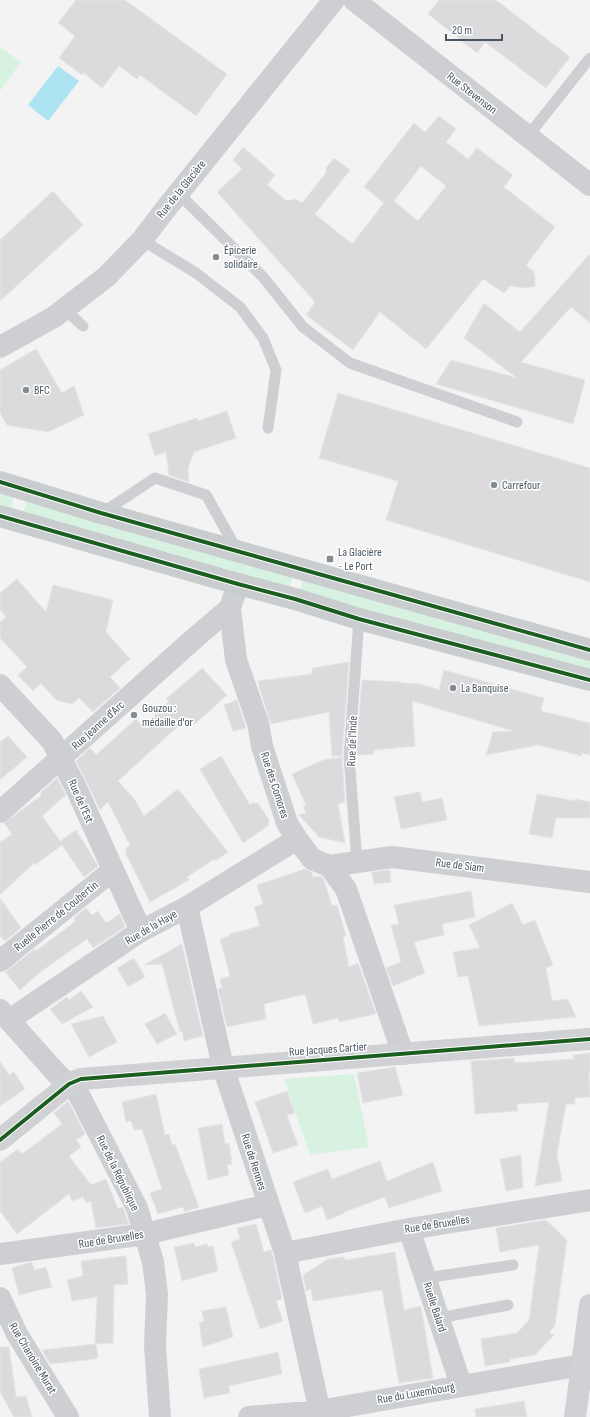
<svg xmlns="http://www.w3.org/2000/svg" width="590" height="1417" font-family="'Sofia Sans Condensed',sans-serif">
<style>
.green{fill:#d8f2e1}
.water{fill:#ace4f1}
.building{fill:#dbdbdd;stroke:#e5e5e6;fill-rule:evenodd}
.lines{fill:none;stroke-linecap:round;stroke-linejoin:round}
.lane{stroke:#cdcfd2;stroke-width:11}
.street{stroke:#cdcfd2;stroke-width:22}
.secondary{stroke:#cfd1d4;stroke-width:22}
.primary{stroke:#cacdd0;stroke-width:22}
.cycleway-casing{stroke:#fff;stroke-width:6}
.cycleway{stroke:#1b5e20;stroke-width:4}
.poi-dot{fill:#858d94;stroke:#fff;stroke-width:1.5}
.labels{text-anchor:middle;stroke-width:3;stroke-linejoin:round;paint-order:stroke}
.street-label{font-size:12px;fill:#495661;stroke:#fff}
.poi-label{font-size:12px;fill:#495661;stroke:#fff;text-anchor:start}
</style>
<rect width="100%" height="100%" fill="#f4f3f3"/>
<path class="green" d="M0,47L21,62L0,91Z
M0,489L15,493L10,511L0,508Z
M27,497L294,572L289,590L23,515Z
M304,576L590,656V675L299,593Z
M354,1074L369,1147L310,1155L284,1079Z"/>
<path class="water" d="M58,66L79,81L48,121L28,105Z"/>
<path class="building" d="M76,0H125L227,74L196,116L140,75L137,79L119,66L102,88L84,73L82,75L59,58L75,36L58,23Z
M439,0H496L570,57L546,88L485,42L477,53L428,14Z
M439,116L456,129L446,142L468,159L477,148L513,175L504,187L555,227L526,265L534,272L535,278V286L526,288L510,286L504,293L483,279L426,349L380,312L353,350L306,315L315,302L217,192L242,169L233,160L243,147L275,175L267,185L287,201L296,199L302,203L326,173V168L334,158L350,170L315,214L352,244L384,203L364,187L414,123L425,132ZM421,166L446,186L418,221L394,201Z
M53,191L83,225L0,301V240Z
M590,254V323L571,307L521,362L585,380L573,424L436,384L451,360L517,378L464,338L484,303L520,332Z
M36,349L62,393L74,386L84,415L48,432L7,425L0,413V370Z
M338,393L590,468V582L386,520L398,481L319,458Z
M227,411L236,438L194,452L188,468L189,482L169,475L166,452L155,456L148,434L197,418L198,421Z
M17,579L46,612L53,585L113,600L106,632L130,659L110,677L120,688L93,712L79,698L72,704L56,700L41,683L33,691L18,675L27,667L0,638V622L6,617L0,610V593Z
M349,662L342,756H332L329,712L271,724L259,687L258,681L312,674V668Z
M202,668L227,695L195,724L188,717L118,781L135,800L144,816L178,789L228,852L215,861L214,859L187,877L189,880L150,902L126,854V848L130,845L108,802L100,810L76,761L90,748L96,755L136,719L143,727L169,701L166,699Z
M444,670L544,698L541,711L590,723V755L582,753V756L539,745L486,755L493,732L513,731L412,701L415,746L374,750V754L356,755L362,680L401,682V683L420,684L439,690Z
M237,700L246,728L233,731L224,705Z
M8,736L27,757L0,780V742Z
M221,756L250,805L252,803H258L269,820V825L243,843L200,769Z
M342,757L345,802L338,804L345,843L319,837L299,815L306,813L303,806L306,805L292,774L323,760Z
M57,778L66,795L42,816L60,841L76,830L98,866L84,877L62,845L35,865L34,863L0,895V842L12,834L4,823L42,795L40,793Z
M420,792L422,802L442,798L447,820L401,829L394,797Z
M537,794L576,801V799L590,802V818H556L552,838L529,834Z
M305,869L311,872L313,877L321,876L324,880L332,906L337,905L346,936L343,937L349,967L358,963L376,1014L339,1022L338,1018L313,1024L305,994L264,1004L266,1019L227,1027L218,989L222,988L220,979L230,976L220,939L229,936V934L260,926L254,907L263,904L257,885Z
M390,870L391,882L374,884L372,872Z
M471,891L475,917L442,924L444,935L414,942L425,973L393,986L386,968L401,962L391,925L399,924L394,905Z
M0,898L21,928L5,941L0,936Z
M512,903L523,925L535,920L553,965L546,968L552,1001L568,999L576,1017L479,1026L468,976L458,977L453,952L480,948L469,925Z
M86,908L92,915L98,911L106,923L120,914L125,927L93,948L87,939L39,973L20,990L5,972L35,949L36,951L76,921L74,918Z
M182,944L203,1036L184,1041L182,1031L180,1032L162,964L144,965Z
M134,958L145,977L128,987L117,968Z
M81,991L93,1007L62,1024L50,1009L67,997L69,1000Z
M165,1013L177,1034L157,1044L145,1024Z
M103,1016L117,1042L89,1057L71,1024Z
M590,1053V1072H589L590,1097L575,1098V1104H566L557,1154L562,1181L535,1186L549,1102L517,1104L518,1111L475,1114L471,1061L514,1058L515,1063L574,1059L573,1055Z
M0,1061L9,1075L14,1072L25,1089L0,1106Z
M395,1067L403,1095L363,1103L357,1073Z
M287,1091L295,1113L287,1115L298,1145L273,1153L255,1102Z
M156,1094L165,1135L169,1134L172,1145L175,1144L199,1207L187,1211L185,1212L183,1207L158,1214L150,1193L162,1189L142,1129L134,1130L131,1121L126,1122L122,1102Z
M68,1101L85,1134L76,1140L81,1147L69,1156L91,1185L106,1179L118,1209L123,1207L129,1224L96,1228L91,1201L86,1203L83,1197L72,1201L69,1194L17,1234L0,1211V1162L18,1149L22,1154L62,1124L54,1113Z
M222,1124L225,1144L229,1143L232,1164L227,1165L229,1175L208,1180L198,1128Z
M521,1155L523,1188L506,1191L500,1159Z
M380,1161L387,1181L433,1162L442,1191L389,1208L385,1197L344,1212L345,1213L327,1220L322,1206L305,1213L293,1182L328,1169L332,1179Z
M546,1220L567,1240L555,1326L549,1332L554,1335L535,1355L510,1359V1362L485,1366L481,1339L517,1333L529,1320L539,1245L500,1252L496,1228Z
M256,1224L264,1252L271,1250L273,1256L282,1299L276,1301L283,1321L260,1329L231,1242L240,1239L237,1228Z
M194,1243L195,1247L207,1244L208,1247L213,1246L218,1271L182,1281L174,1247Z
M395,1252L404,1310L421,1306L433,1378L399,1383L382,1290L313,1301L311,1289L306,1291L303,1275L328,1259L344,1257L345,1260Z
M126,1256L128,1284L114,1285L113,1343L96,1344L98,1357L95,1359L50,1364L42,1350L95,1344L97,1297L72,1301L67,1280L83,1276L81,1261Z
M32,1262L34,1270L46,1267L52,1287L19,1295L12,1268Z
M226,1307L233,1337L203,1347L199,1323L204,1321L202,1311Z
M0,1347H9L16,1397L26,1396L32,1417H14L0,1392Z
M278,1352L282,1374L229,1386L230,1393L204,1398L199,1369Z
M524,1401L527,1417H476L475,1409Z"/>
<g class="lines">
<path class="lane" d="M528,136L590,58
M178,193L263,277L303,327L350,363L517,422
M142,240L196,273L240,307L263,338L276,370L268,428
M64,309L83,326
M102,513L155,478L206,495L237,550
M357,862L349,757L359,619
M425,1278L513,1265
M439,1318L508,1305"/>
<path class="street" d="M354,0L590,185
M0,347L54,317L106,277L142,240L164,211L334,0
M238,584L230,608L236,660L258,723L262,746L287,823L297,839L312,859L329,866L346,889L403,1054
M0,685L52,741L76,788L141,931
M0,812L196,637L230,608
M329,866L392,857L590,882
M187,907L223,1067L285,1253L321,1417
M0,961L112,871
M0,1010L57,1074L78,1093L137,1208L153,1262L157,1294L155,1346L160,1417
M9,1020L141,931L187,907L297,839
M409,1229L461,1385
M285,1253L409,1229L590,1200
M0,1254L145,1234L268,1205
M0,1298L17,1334L68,1417
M249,1417L319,1411L582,1365L590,1362"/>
<path class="secondary" d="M0,1140L69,1084L81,1079L590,1039
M575,1417L590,1305"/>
<path class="primary" d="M0,482L101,513L590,650
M0,516L238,584L295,599L359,619L590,680"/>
<defs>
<path id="cycleway" d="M0,482L101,513L590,650
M0,516L238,584L295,599L359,619L590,680
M0,1140L69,1084L81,1079L590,1039"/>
</defs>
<use href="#cycleway" class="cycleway-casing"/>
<use href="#cycleway" class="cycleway"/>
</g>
<g class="poi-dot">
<circle cx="216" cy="257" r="4"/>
<circle cx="26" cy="390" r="4"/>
<circle cx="494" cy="485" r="4"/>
<rect x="326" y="555" width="8" height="8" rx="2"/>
<circle cx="453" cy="688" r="4"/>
<circle cx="134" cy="715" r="4"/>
</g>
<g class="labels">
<g class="street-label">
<text transform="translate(472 93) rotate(38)" y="4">Rue Stevenson</text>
<text transform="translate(181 189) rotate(-51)" y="4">Rue de la Glacière</text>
<text transform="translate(98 725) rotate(-42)" y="4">Rue Jeanne d'Arc</text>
<text transform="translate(352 741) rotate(-88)" y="4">Rue de l'Inde</text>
<text transform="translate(275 785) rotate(72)" y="4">Rue des Comores</text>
<text transform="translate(81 801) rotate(66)" y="4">Rue de l'Est</text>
<text transform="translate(460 865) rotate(7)" y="4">Rue de Siam</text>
<text transform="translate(56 916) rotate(-39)" y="4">Ruelle Pierre de Coubertin</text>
<text transform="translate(151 927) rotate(-30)" y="4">Rue de la Haye</text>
<text transform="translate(328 1049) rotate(-4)" y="4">Rue Jacques Cartier</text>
<text transform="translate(254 1162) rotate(72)" y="4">Rue de Rennes</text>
<text transform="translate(118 1173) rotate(64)" y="4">Rue de la République</text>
<text transform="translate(437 1224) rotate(-9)" y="4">Rue de Bruxelles</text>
<text transform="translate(111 1239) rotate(-9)" y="4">Rue de Bruxelles</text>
<text transform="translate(435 1307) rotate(72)" y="4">Ruelle Balard</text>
<text transform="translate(33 1358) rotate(59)" y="4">Rue Chanoine Murat</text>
<text transform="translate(416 1393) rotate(-10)" y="4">Rue du Luxembourg</text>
</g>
<g class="poi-label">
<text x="224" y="254">Épicerie<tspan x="224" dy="14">solidaire</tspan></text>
<text x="34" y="394">BFC</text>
<text x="502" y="489">Carrefour</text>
<text x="338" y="556">La Glacière<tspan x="338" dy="14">- Le Port</tspan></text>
<text x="461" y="692">La Banquise</text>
<text x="142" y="712">Gouzou :<tspan x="142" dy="14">médaille d'or</tspan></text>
</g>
</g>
<path d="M446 34v6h56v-6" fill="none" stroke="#495661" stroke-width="2"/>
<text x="452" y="34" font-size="12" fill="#495661" stroke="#ffffff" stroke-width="3" paint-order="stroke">20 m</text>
</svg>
